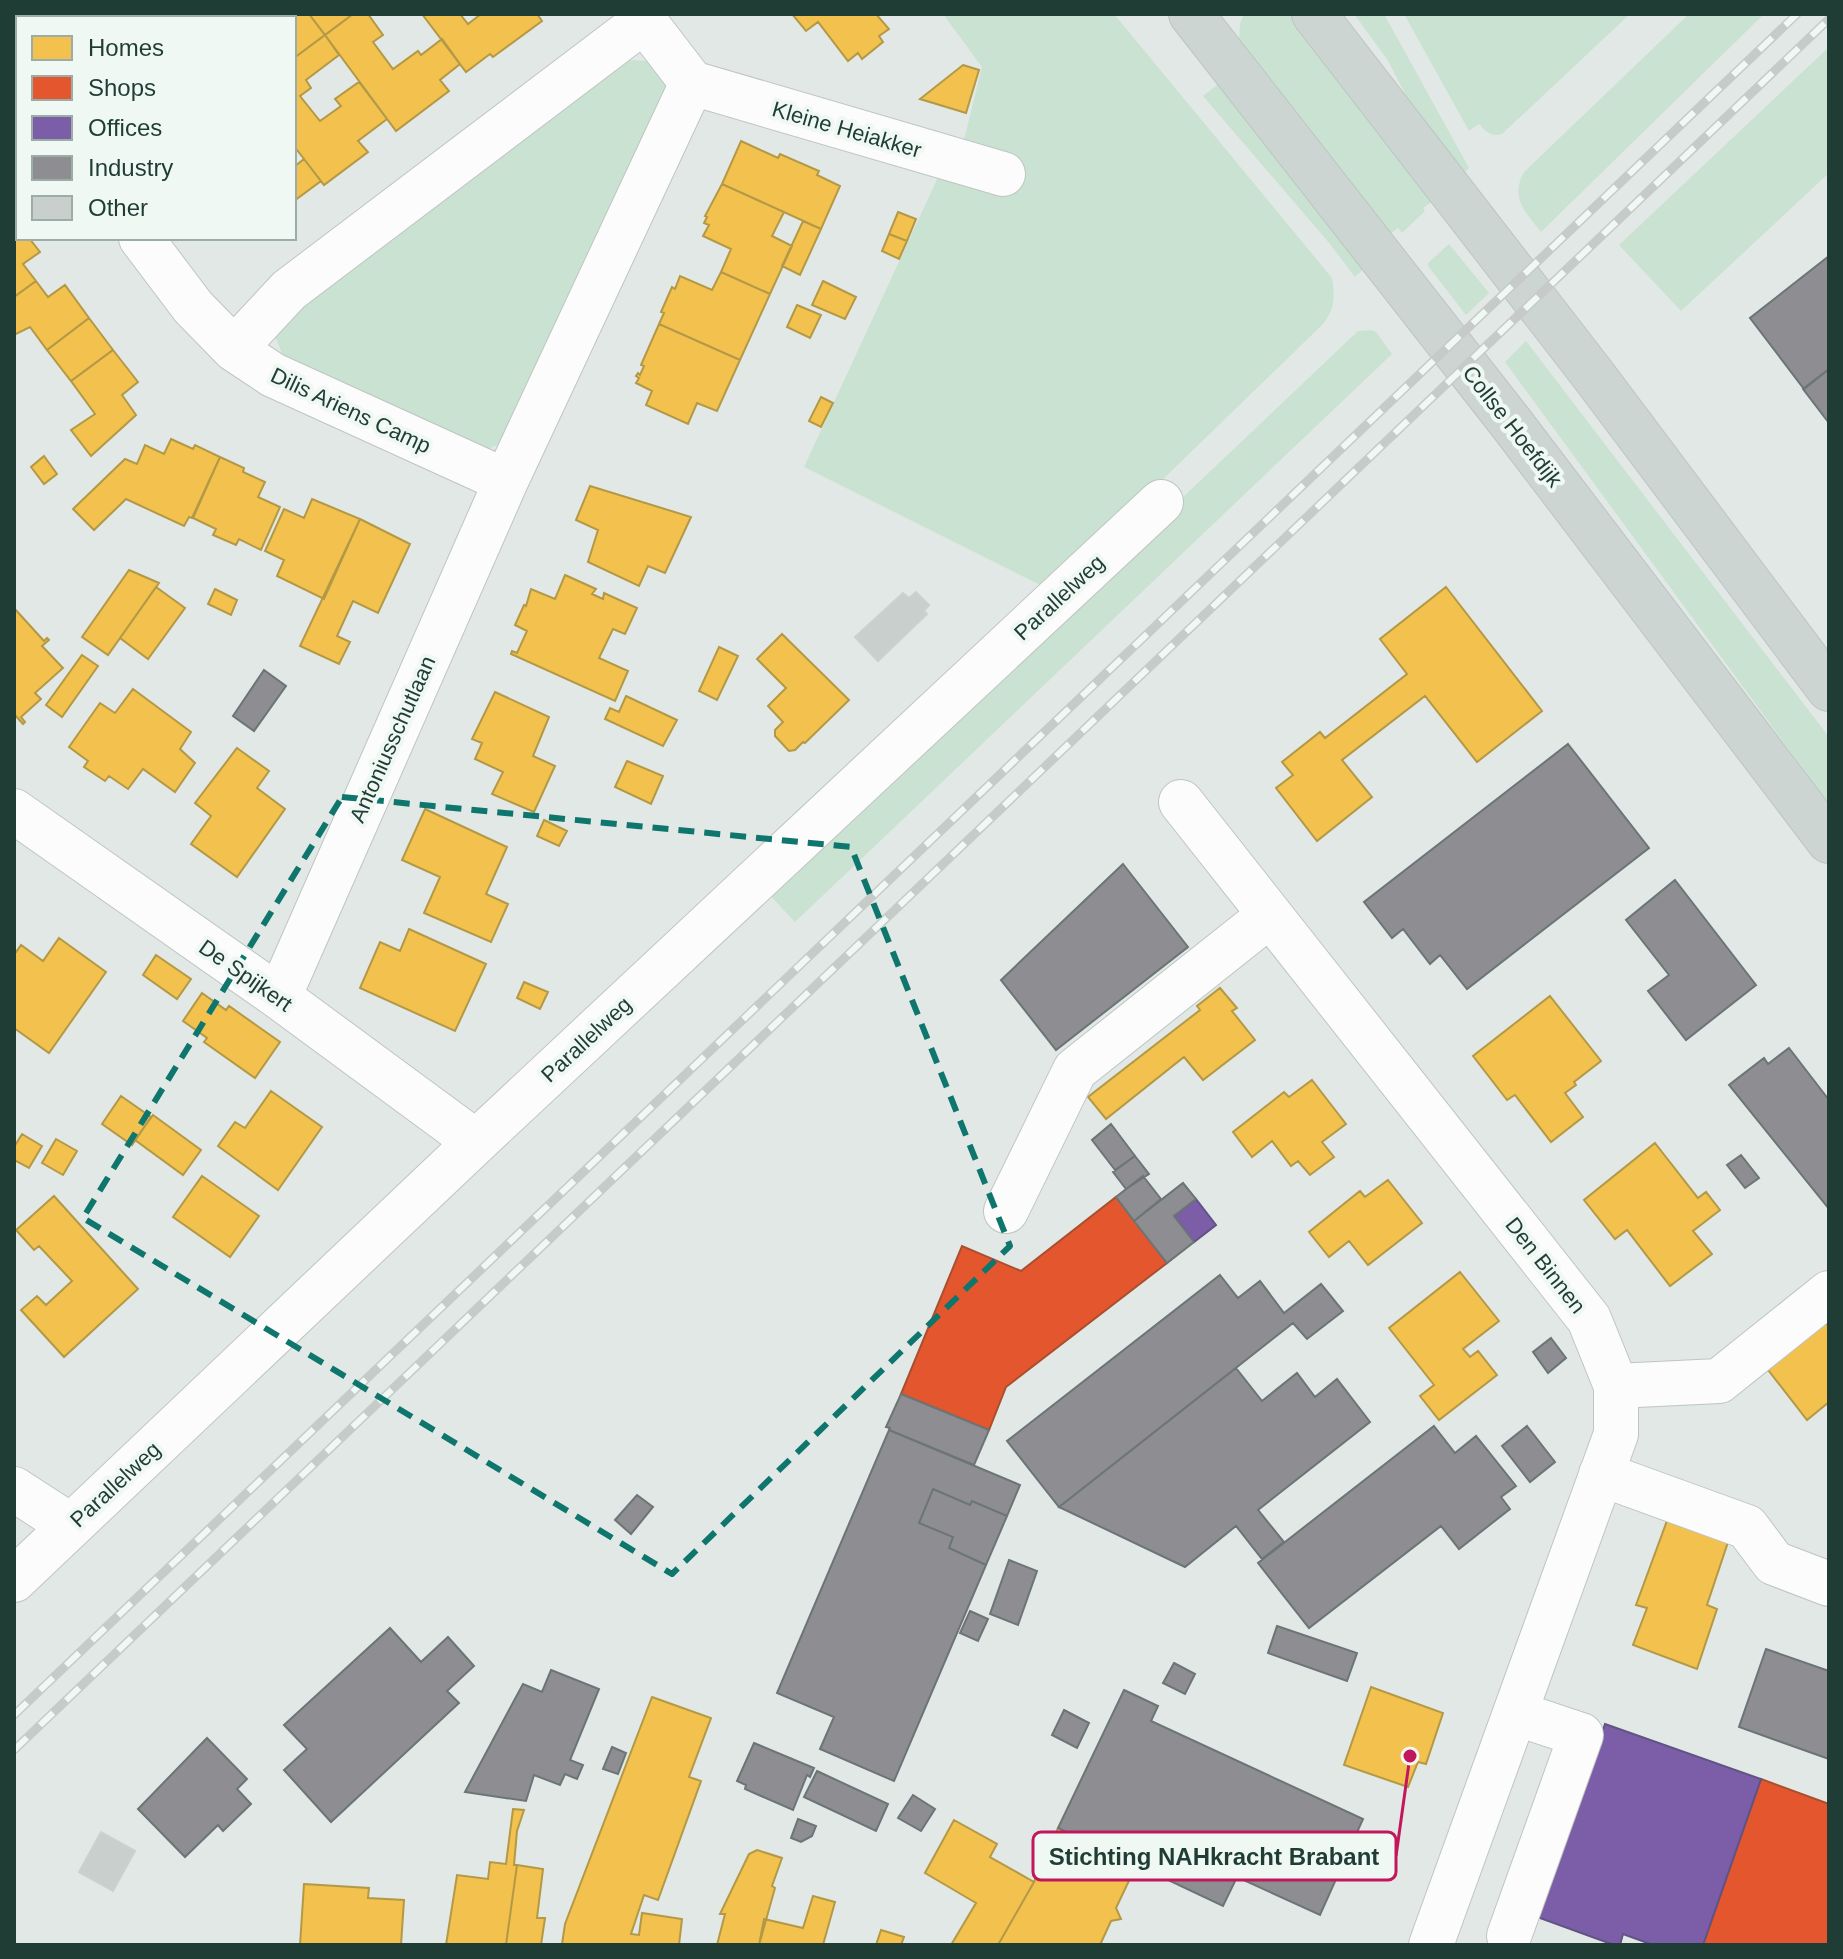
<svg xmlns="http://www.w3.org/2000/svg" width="1843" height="1959" font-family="Arial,sans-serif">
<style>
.green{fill:#cae2d2}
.homes{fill:#f2c14e;stroke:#b39946;stroke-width:2}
.shops{fill:#e4572e;stroke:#a94f30;stroke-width:2}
.offices{fill:#7b5ea7;stroke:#5f5485;stroke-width:2}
.industry{fill:#8d8d92;stroke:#6c7576;stroke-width:2}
.building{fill:#c9cfcd;stroke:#cbd1ce;stroke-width:2}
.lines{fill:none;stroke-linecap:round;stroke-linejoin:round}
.minor-casing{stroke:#bfc5c2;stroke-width:46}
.major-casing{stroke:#bbc5c2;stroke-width:46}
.minor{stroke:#fbfcfb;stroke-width:44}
.major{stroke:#ccd5d2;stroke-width:44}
.rail-casing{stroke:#c6cac9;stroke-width:9}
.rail{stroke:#f0f8f4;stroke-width:6;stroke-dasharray:18;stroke-linecap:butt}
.marked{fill:none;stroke:#0f766e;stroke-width:6;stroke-dasharray:16 10;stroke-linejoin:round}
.labels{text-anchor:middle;stroke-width:8;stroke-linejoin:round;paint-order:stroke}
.street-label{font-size:22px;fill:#1f3d35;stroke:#f0f8f4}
.leader{fill:none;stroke:#c2185b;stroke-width:3}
.callout-dot{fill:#c2185b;stroke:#f0f8f4;stroke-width:3}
.callout{fill:#f0f8f4;stroke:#c2185b;stroke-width:3}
.callout-label{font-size:24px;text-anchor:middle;font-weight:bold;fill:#1f3d35}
</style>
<rect width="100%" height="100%" fill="#e2e8e5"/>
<path class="green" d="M943,14H1114L1332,278C1335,296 1335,309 1323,324L1159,483L1042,586L804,467L940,173L1013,193L1022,162L963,144L982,67Z
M1244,14H1297L1437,198L1423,208L1425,211L1402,233L1398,228L1382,240L1239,43L1240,24Z
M1354,14H1384L1469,168L1457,179L1424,130L1387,59Z
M1404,14H1630L1502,134C1491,137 1486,132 1479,124L1469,131Z
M1689,14H1764L1541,232C1525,212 1510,197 1524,172Z
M1829,47V173L1681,311L1619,245Z
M630,60L650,61L666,87L503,443L482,451L284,358L274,334L296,305L409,226Z
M1222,81L1369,264L1355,277L1330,244L1203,96Z
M1449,244L1489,293L1466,315L1428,266V263Z
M1371,330L1376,332L1392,354L795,922L767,892L1358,331Z
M1526,341L1829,737V804L1505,362Z"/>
<path class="homes" d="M196,14H248L242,18H197Z
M293,14H309L325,35L294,58V18H288Z
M309,14H353L325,35Z
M353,14H368L383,35L373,42L393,69L418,51L421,55L442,39L460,64L440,80L449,91L396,131L325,35Z
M422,14H460L468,24L481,14H537L542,21L493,57L490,54L466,72Z
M792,14H876L889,29L879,36L883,42L862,59L858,53L848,61L818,22L806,31Z
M325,35L339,55L306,80L311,88L300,96L320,121L341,106L335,99L359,82L387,119L358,141L368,152L324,185L294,146V58Z
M963,65L979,70L966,113L920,99Z
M741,141L778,158L780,154L819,171L817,175L840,186L821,229L722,184Z
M304,159L321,181L294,201V167Z
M722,184L784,212L772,236L792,246L770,294L721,272L731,249L703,236L709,225L704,223L707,217L705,216Z
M898,212L916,219L907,241L889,234Z
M15,219L18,223V238H29L40,252L23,264L36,281L14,297Z
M803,221L821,229L800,275L782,266Z
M889,234L907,241L899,259L882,251Z
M721,272L770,294L740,360L659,324L664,313L661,312L672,287L675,289L680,276L712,290Z
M36,281L48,297L65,285L89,318L47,350L30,327L14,335V297Z
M823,281L856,297L845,319L812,305Z
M797,305L821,315L810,338L787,327Z
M89,318L113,350L71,381L47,350Z
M659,324L740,360L717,411L697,403L688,424L646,405L652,391L636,383L639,378L636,376L638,373L640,375L644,366L641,365Z
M113,350L138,382L122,395L136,415L91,456L71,430L95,414L71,381Z
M821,397L833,403L821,427L809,421Z
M171,439L193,449L195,445L220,457L192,518L189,517L184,526L126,499L94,530L73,509L125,459L137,464L145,445L164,454Z
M44,456L57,474L44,484L31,467Z
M220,457L244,468L243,472L265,482L258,497L280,507L261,550L239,539L236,545L213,535L216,529L193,518Z
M590,486L691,517L665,573L648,566L639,586L588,562L598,530L576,520Z
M312,499L360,519L324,599L277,576L284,560L265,551L284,509L304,518Z
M360,519L410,544L378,613L353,601L337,636L350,642L339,664L300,646Z
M129,570L159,583L108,655L82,637Z
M565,575L596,589L592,594L603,599L604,593L637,608L625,634L613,629L599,658L628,671L615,701L511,654L512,651L517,653L527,631L515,625L524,605L526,606L531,589L555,599Z
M156,587L185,608L148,659L120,638Z
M1446,587L1542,711L1477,762L1425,696L1342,760L1372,797L1317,841L1276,788L1293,775L1282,762L1320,732L1325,738L1407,674L1380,639Z
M215,589L237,600L231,615L208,604Z
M14,608L44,641L47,638L49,640L42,646L63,668L35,693L41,699L21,717L25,722L23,724L14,714Z
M782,634L849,700L805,743L803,742L795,750L789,751L775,736V730L783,722L768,706L786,688L757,659Z
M719,647L738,656L717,700L699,691Z
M82,655L98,666L62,717L46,705Z
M133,689L191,732L180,749L195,763L175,792L143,769L128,789L109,776L105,781L84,767L88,761L69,747L100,703L115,713Z
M495,692L549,717L533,756L555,766L534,812L492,794L503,772L475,759L482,743L472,739Z
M626,696L677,720L663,746L605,719L610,708L619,712Z
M237,748L269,771L257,788L285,809L237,877L191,844L211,816L195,803Z
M627,761L663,776L651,804L615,787Z
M425,809L507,847L486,894L508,904L491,942L424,913L440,877L402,860Z
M544,820L567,831L559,846L537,836Z
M409,929L486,964L455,1031L360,988L380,942L400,951Z
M59,938L106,972L49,1053L14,1028V955L21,945L43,961Z
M156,955L191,979L177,999L143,975Z
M524,982L548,992L540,1009L517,998Z
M1220,988L1237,1008L1232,1011L1255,1040L1203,1080L1184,1057L1106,1119L1088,1097L1200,1010L1197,1006Z
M202,993L226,1010L229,1006L280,1042L255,1078L204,1042L207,1038L183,1021Z
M1550,996L1601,1061L1574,1082L1576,1085L1565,1093L1583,1117L1551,1142L1515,1095L1507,1100L1473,1056Z
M1312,1080L1346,1124L1322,1142L1334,1157L1310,1175L1298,1161L1291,1166L1272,1141L1252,1157L1233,1132L1284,1092L1289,1097Z
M271,1091L322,1127L278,1190L218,1146L235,1122L245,1128Z
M121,1096L151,1117L132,1145L102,1124Z
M153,1115L201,1150L183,1175L135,1140Z
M22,1134L42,1146L29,1168L14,1160V1147Z
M56,1139L77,1151L63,1175L42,1163Z
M1655,1143L1698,1198L1706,1192L1720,1210L1693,1231L1712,1254L1670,1286L1627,1230L1615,1239L1584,1200Z
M202,1176L259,1216L230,1257L173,1217Z
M1388,1180L1422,1223L1368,1265L1349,1241L1329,1257L1309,1232L1360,1191L1365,1197Z
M54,1196L138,1289L64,1357L21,1310L37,1296L46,1305L72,1281L39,1246L34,1250L16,1230Z
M1460,1272L1499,1321L1463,1349L1470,1357L1478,1351L1497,1375L1439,1420L1420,1396L1434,1385L1389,1328Z
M1824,1320L1829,1327V1402L1807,1420L1765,1366Z
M1668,1518L1729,1539L1707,1605L1717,1609L1697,1669L1633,1645L1647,1608L1636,1605Z
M1371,1687L1443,1713L1426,1764L1418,1762L1408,1787L1344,1765Z
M652,1697L711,1718L689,1777L701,1781L658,1900L644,1895L631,1934L639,1935L642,1913L682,1919L679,1945L562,1944L565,1924Z
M513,1809L524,1810L517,1831L514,1865H517L506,1945H446L457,1875L488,1879L490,1862L506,1864Z
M954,1820L997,1844L990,1857L1034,1882L998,1945H951L976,1903L925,1873Z
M1058,1828L1136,1866L1116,1908L1121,1919L1111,1921L1100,1945H998L1034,1882Z
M757,1850L782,1858L772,1886L775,1888L759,1945H717L725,1914H720L749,1854Z
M517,1865L543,1869L537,1918H545L541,1945H506Z
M304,1884L369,1888L368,1898L404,1900L401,1945H300Z
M813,1896L835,1902L823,1945H759L764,1919L803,1928Z
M881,1930L904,1937L901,1945H876Z"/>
<path class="shops" d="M1116,1197L1167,1263L1006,1387L989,1430L901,1394L962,1246L1021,1271Z
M1761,1779L1829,1804V1945H1703Z"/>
<path class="offices" d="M1196,1199L1216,1225L1194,1242L1174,1216Z
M1605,1724L1761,1779L1703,1945H1653L1623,1934L1620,1945H1614L1537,1917Z"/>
<path class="industry" d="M1829,256V369L1804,389L1750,318Z
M1829,369V423L1803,389Z
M264,670L286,686L254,731L233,716Z
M1568,744L1649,848L1467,989L1440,955L1430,964L1403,929L1392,938L1364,902Z
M1123,864L1188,947L1056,1050L1001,980Z
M1675,880L1756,985L1686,1040L1648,991L1669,975L1626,920Z
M1789,1048L1829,1100V1209L1729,1085L1764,1058L1768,1064Z
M1111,1124L1135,1156L1115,1170L1092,1140Z
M1741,1155L1759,1178L1745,1188L1727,1165Z
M1135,1156L1149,1174L1126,1189L1113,1172Z
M1143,1176L1161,1199L1134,1221L1116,1197Z
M1183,1183L1196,1199L1174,1216L1194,1242L1167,1263L1134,1221Z
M1220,1275L1238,1298L1260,1281L1284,1313L1321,1284L1343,1311L1307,1339L1293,1323L1059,1507L1007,1441Z
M1551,1338L1566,1358L1548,1373L1533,1352Z
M1236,1368L1262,1401L1297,1373L1315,1397L1337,1379L1370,1422L1258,1510L1284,1542L1262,1559L1236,1526L1185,1567L1059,1507Z
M901,1394L989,1430L974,1465L889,1430L890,1428L886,1427Z
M1434,1426L1455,1453L1476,1436L1516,1486L1501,1497L1510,1509L1459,1549L1441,1526L1309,1628L1258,1563Z
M1527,1426L1555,1462L1530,1482L1502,1446Z
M889,1430L1020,1485L1007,1516L972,1501L970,1505L933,1489L919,1523L953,1537L949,1548L986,1565L894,1781L820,1749L834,1717L777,1693Z
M933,1489L970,1505L972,1501L1007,1516L986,1565L949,1548L953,1537L919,1523Z
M637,1495L653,1507L631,1534L615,1520Z
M1009,1560L1037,1571L1018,1625L990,1614Z
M970,1611L988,1619L978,1641L960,1633Z
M1277,1626L1357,1653L1347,1681L1268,1653Z
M390,1628L421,1662L448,1637L474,1666L447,1691L459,1703L331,1822L284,1770L307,1749L284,1725Z
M1766,1649L1829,1671V1759L1739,1727Z
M1174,1663L1195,1674L1185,1694L1163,1683Z
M551,1670L599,1689L570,1760L583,1765L577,1779L565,1774L560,1785L534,1775L526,1801L465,1792L523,1684L542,1692Z
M1124,1690L1158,1706L1151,1721L1363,1819L1320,1915L1237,1877L1223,1906L1058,1828Z
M1064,1710L1089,1723L1077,1748L1052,1735Z
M207,1738L247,1779L237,1789L251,1804L223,1831L218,1825L185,1857L138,1809Z
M754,1743L814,1768L810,1777L807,1775L793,1810L745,1789L746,1785L737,1781Z
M612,1747L626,1753L618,1774L603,1769Z
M817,1771L888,1804L876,1831L804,1797Z
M913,1795L935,1809L921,1831L898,1818Z
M798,1819L816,1826L812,1836L801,1842L791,1838Z"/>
<path class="building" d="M916,592L929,605L924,611L927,614L878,661L855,637L903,593L909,598Z
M101,1832L135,1851L113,1891L79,1872Z"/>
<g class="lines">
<defs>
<path id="minor" d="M21,14L24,18
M639,14L692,83
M644,21L289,290L234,349L273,375L506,481L692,83
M692,83L1003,174
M141,238L193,307L234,349
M1181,802L1589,1319L1616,1386V1434L1431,1945
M14,811L279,997L476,1142
M279,997L506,481
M1006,1211L1075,1070L1270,915
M1616,1386L1719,1381L1829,1293
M1601,1474L1747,1527L1774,1563L1829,1584
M14,1489L71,1526
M14,1580L476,1142L1161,502
M1509,1936L1581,1735L1515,1713"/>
<path id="major" d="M1191,14L1511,423L1829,841
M1314,14L1594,376L1829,689"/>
</defs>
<use href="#minor" class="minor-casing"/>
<use href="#major" class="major-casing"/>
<use href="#minor" class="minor"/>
<use href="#major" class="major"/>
<defs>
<path id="rail" d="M14,1715L1797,14
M14,1750L1829,19"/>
</defs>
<use href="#rail" class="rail-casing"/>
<use href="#rail" class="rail"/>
</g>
<path class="marked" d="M342,797L851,847L1010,1246L672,1574L83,1218Z"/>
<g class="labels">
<g class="street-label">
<text transform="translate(847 129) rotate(16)" y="8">Kleine Heiakker</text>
<text transform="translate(351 410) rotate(25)" y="8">Dilis Ariens Camp</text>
<text transform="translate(1513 426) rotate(52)" y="8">Collse Hoefdijk</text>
<text transform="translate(1059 597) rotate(-43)" y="8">Parallelweg</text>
<text transform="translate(392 739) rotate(-66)" y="8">Antoniusschutlaan</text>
<text transform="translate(246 975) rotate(35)" y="8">De Spijkert</text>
<text transform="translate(586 1039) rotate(-43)" y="8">Parallelweg</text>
<text transform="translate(1546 1265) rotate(52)" y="8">Den Binnen</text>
<text transform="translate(115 1484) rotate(-43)" y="8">Parallelweg</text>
</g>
</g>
<path class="leader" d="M1410 1756L1396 1856"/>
<circle class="callout-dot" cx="1410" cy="1756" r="8"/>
<rect class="callout" x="1033" y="1832" width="363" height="48" rx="8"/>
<g class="callout-label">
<text x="1214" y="1865">Stichting NAHkracht Brabant</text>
</g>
<rect width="1843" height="1959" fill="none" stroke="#1f3d35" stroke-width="32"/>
<rect x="16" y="16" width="280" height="224" fill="#f0f8f4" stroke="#9cada8" stroke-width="2"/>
<rect x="32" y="36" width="40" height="24" fill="#f2c14e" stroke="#9cada8" stroke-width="2"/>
<text x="88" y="56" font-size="24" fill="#1f3d35">Homes</text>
<rect x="32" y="76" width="40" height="24" fill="#e4572e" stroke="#9cada8" stroke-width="2"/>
<text x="88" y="96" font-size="24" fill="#1f3d35">Shops</text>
<rect x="32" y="116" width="40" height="24" fill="#7b5ea7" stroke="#9cada8" stroke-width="2"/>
<text x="88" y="136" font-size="24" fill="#1f3d35">Offices</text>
<rect x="32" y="156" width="40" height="24" fill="#8d8d92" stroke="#9cada8" stroke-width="2"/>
<text x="88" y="176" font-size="24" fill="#1f3d35">Industry</text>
<rect x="32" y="196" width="40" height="24" fill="#c9cfcd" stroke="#9cada8" stroke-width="2"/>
<text x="88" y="216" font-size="24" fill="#1f3d35">Other</text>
</svg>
